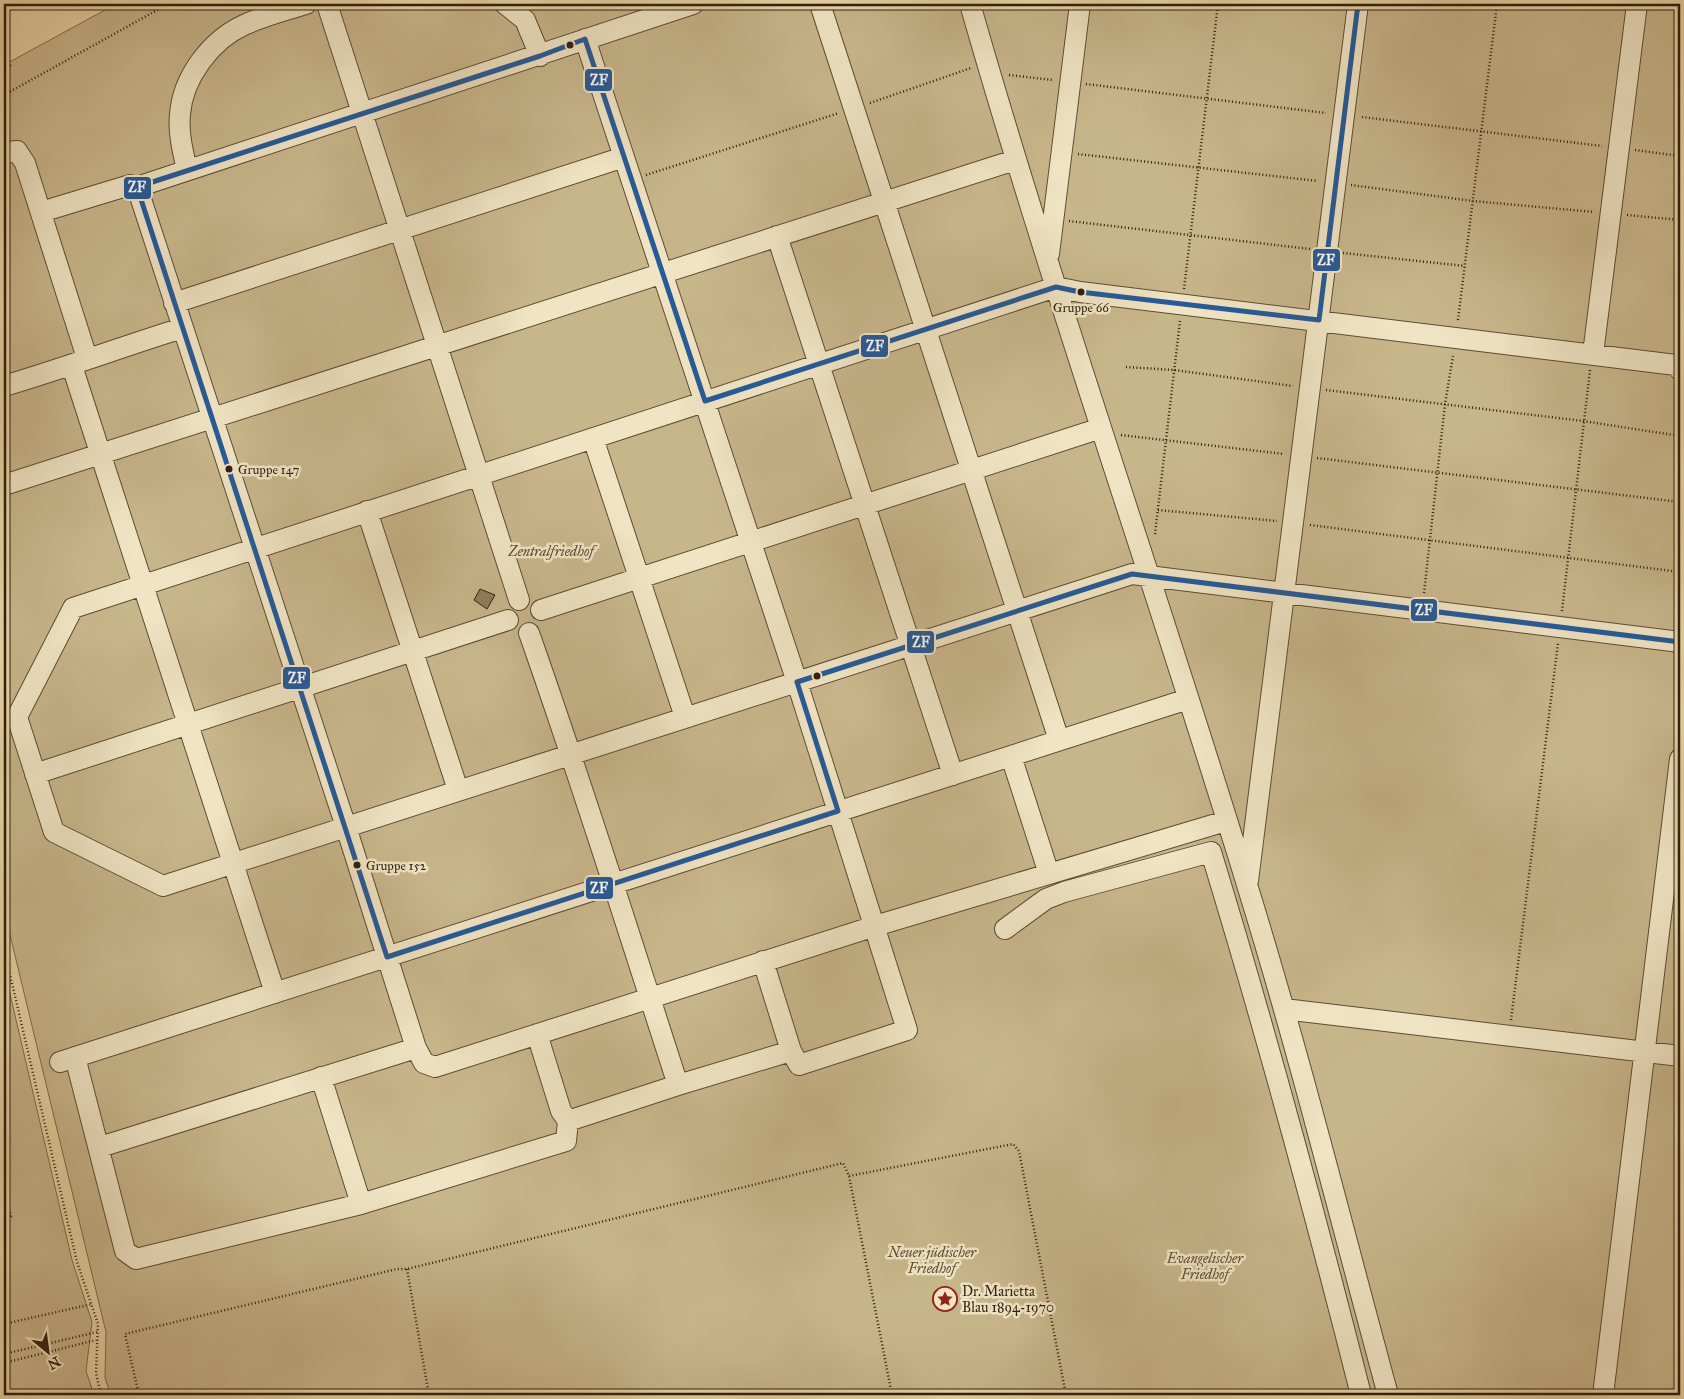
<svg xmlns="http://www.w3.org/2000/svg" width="1684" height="1399" font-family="'IM FELL Great Primer',serif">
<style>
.green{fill:#c8b68b;stroke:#7b6a4e}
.building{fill:#8f7e5d;stroke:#2e1f11}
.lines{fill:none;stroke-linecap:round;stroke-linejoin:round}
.minor-casing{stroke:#5c4c36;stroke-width:22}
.path{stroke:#2e1f11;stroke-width:2.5;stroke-dasharray:1 2.5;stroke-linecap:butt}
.minor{stroke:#f0e4c4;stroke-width:20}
.bus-1-casing{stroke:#f0e4c4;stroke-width:9}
.bus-1{stroke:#265a98;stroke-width:5}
.bus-dot{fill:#2e1f11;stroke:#f0e4c4;stroke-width:2}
.labels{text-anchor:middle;stroke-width:5;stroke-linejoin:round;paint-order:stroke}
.bus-label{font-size:13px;fill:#2e1f11;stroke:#f0e4c4;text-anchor:start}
.park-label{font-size:14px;font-style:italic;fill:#5c4c36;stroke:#f0e4c4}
.poi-label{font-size:14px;fill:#2e1f11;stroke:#f0e4c4;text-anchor:start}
.line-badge{stroke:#f0e4c4;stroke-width:2}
.badge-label{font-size:14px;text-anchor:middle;font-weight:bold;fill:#fff}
</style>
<rect width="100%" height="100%" fill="#e8d5a4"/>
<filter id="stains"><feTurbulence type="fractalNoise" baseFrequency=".004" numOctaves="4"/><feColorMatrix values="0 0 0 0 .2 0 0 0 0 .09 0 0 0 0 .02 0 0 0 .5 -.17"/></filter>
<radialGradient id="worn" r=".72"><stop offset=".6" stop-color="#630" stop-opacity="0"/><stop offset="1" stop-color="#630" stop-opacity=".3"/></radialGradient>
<path class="green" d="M116,4H1680V1395H111L105,1378L106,1332L4,910V65Z
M4,968L72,1260L92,1322L86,1371L94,1395H4Z"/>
<path class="building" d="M480,589L495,595L487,609L474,600Z"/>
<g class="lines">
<defs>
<path id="minor" d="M327,4L519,600
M505,4L525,20L540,56
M820,4L1059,740
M970,4C1055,301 1158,593 1248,888C1300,1056 1342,1226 1388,1395
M585,39L797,682L907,1030L799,1065L791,1051
M4,155L8,152L17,151L25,163L87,358
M187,170C183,152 178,133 180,114C183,77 211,40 244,25C263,16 286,10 306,4
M137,187L346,827L416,1048L424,1063L435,1067L875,926L1226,821
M41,212L130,185L137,187L693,4
M777,236L953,775
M1049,254L1080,4
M174,303L624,157
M1593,354L1637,4
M72,366L275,993
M1680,370L1676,365L1080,292L1056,287L73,608L17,717L54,832L163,886L1132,574L1680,642
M4,386C64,368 122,347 182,328
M593,438L685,717
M4,485L1015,160
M367,511L458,790
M541,610L1101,428
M529,633C582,783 629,934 678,1085
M1011,756L1049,874
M35,774L508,620
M1248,881L1358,4
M1005,929L1046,899L1064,892L1211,852C1266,1032 1315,1213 1361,1395
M1284,1009L1680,1056
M537,1034L561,1111L568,1121
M75,1057L125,1251L136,1259L361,1204L566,1141L568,1121L678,1085L791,1051L763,961
M60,1062L1188,699
M321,1077L361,1204
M100,1147L416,1048
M1603,1395L1680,759"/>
</defs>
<use href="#minor" class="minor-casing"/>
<path class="path" d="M4,69L13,64
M1009,75L1053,80
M1086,84L1326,113
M4,95L168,4
M870,103L971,68
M1362,117L1602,146
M1635,150L1680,156
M1078,154L1318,181
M646,175L839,113
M1351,185L1473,201L1594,212
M1627,215L1680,220
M1069,221L1310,249
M1343,253L1465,266
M1184,289L1218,4
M1458,320L1497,4
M1126,367L1174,370L1293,386
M1326,390L1583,421L1680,436
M1121,435L1284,454
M1317,458L1680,502
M1158,510L1277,521
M1310,525L1680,572
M1155,534L1180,321
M1424,593L1445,404L1453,356
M1562,611L1590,370
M4,949L77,1262L98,1324L96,1373L101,1395
M1511,1020L1558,643
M849,1176L1013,1144L1019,1151L1066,1395
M4,1196L11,1216L4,1219
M407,1269L429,1395
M4,1324L92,1304
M4,1354L97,1332
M4,1363L96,1340
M139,1395L125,1334L397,1269H407L843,1163L849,1176L892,1395
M1039,1395L1065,1390"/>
<use href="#minor" class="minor"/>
<defs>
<path id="bus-1" d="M1358,4L1319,320L1080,292L1056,287L705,401L585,39L540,56L137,187L387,957L838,811L797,682L1132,574L1680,642"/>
</defs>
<use href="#bus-1" class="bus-1-casing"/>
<use href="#bus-1" class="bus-1"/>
</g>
<defs>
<symbol id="sight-ring" viewBox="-11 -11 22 22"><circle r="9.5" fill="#f0e4c4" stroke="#8f2418" stroke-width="1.5"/><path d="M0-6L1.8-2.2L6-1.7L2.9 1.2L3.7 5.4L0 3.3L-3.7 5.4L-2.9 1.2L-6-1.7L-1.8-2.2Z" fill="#8f2418"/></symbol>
</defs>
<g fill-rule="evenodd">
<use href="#sight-ring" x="931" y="1285" width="28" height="28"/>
</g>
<g class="bus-dot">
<circle cx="570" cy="45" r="4.5"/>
<circle cx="1081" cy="292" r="4.5"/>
<circle cx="229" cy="469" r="4.5"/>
<circle cx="817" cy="676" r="4.5"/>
<circle cx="357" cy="865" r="4.5"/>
</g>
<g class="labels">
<g class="bus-label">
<text x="1081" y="312" text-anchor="middle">Gruppe 66</text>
<text x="238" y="474">Gruppe 147</text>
<text x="366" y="870">Gruppe 152</text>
</g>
<g class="park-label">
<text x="551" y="556">Zentralfriedhof</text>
<text x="932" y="1257">Neuer jüdischer<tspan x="932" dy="16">Friedhof</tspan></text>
<text x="1205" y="1263">Evangelischer<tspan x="1205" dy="16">Friedhof</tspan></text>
</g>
<g class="poi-label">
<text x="962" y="1296">Dr. Marietta<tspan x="962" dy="16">Blau 1894-1970</tspan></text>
</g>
</g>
<g class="line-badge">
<rect x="584" y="68" width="29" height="24" rx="5" fill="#265a98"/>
<rect x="123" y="176" width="29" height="24" rx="5" fill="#265a98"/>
<rect x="1312" y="248" width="29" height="24" rx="5" fill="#265a98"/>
<rect x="860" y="334" width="29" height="24" rx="5" fill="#265a98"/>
<rect x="1410" y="598" width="28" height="24" rx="5" fill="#265a98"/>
<rect x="906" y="630" width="29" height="24" rx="5" fill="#265a98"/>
<rect x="282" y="666" width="29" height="24" rx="5" fill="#265a98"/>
<rect x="585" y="876" width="29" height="24" rx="5" fill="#265a98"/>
</g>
<g class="badge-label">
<text x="599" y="85">ZF</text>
<text x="137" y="192">ZF</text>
<text x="1326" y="265">ZF</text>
<text x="875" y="351">ZF</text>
<text x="1424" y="615">ZF</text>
<text x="921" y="647">ZF</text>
<text x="297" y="683">ZF</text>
<text x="599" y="893">ZF</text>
</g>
<rect width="1684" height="1399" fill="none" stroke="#e8d5a4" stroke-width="20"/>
<rect x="5" y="5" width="1674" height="1389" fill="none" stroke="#2e1f11" stroke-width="2.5"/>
<rect x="10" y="10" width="1664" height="1379" fill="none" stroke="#2e1f11"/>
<g transform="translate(48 1352) rotate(151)" stroke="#f0e4c4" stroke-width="4" paint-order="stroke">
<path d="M0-4L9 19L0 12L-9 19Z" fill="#2e1f11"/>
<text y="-8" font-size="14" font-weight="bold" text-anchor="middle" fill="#2e1f11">N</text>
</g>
<rect width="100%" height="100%" filter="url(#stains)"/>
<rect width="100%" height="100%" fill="url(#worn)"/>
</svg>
